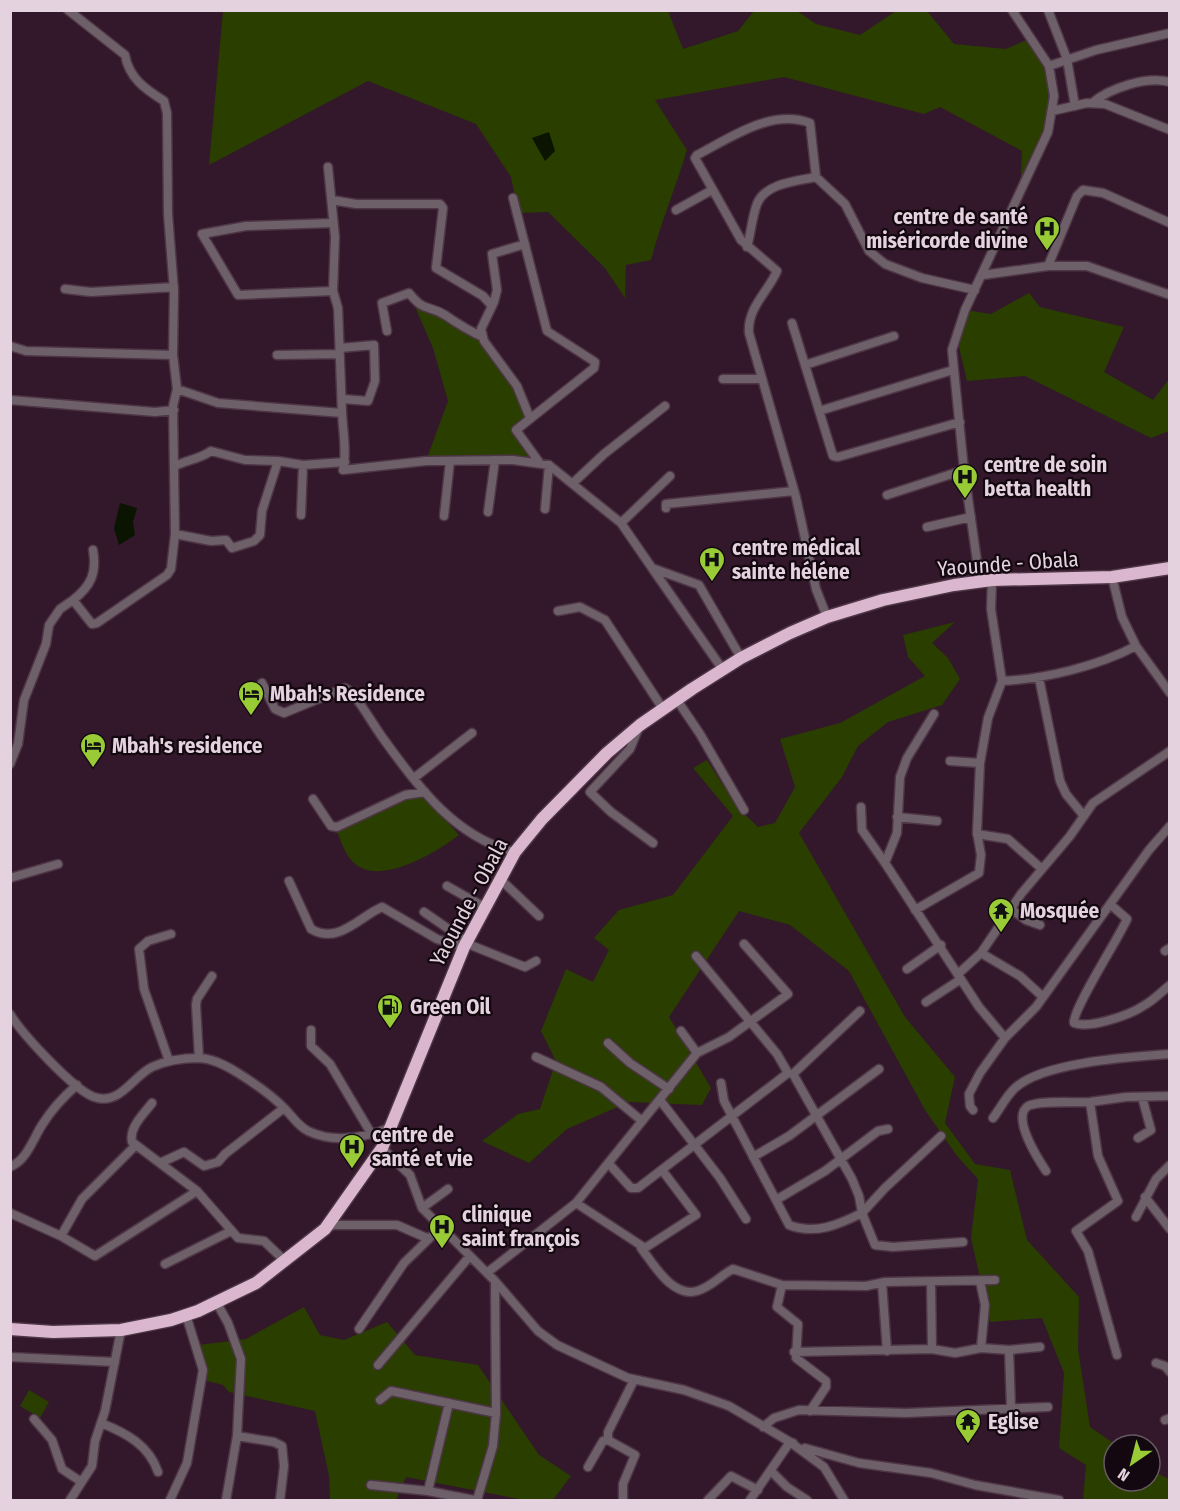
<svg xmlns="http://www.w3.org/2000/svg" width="1180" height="1511" font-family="'Fira Sans Condensed',sans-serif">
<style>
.green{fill:#2a3e00}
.water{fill:#0b1400}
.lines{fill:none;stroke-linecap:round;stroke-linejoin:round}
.minor-casing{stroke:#4e3647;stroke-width:11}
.highway-casing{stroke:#4e3647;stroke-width:15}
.minor{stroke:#6e6069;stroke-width:8}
.highway{stroke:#dab7ce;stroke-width:12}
.labels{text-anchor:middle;stroke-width:4.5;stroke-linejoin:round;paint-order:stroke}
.poi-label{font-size:21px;font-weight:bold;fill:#e4d2de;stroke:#13080f;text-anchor:start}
.street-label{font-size:21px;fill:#e4d2de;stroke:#13080f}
</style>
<rect width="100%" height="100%" fill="#32182a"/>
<path class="green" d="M223,11H668L683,49L738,31L754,11H797L816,24L860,35L896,11H927L954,44L1006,49L1031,38L1049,66L1052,111L1020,196L1022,151L940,107L924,114L784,77L655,100L687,150C676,187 661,222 651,260L626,265L625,298L605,268L548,212L518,213L511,177L476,124L368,81L209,165Z
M409,293L483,337L504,365L530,418L516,430L539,462L426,461L448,401L433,348Z
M1029,293L1040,307L1124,327L1104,372L1153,400L1169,379V431L1151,438L1025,376L967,381L955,331L965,310L991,314Z
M955,622L932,643L948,658L960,679L942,705L888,722L858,746L842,777L799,833L905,1017L955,1077L945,1123L975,1164L1010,1170L1027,1240L1079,1297L1078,1349L1090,1427L1116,1445L1114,1481H1150V1470L1169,1479V1500H1083L1086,1465L1059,1448L1064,1373L1042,1318L990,1322L971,1238L978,1179L957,1156L925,1110L849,971L790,925L739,911L669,1017L711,1088L702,1105L629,1102L567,1129L529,1163L482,1141L518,1114L540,1109L556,1061L541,1031L566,969L593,982L609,950L594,938L619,910L673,895L733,816L693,768L707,760L737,807L758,827L775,823L795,787L780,739L840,723L925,676L908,657L903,635Z
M420,790L459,835C437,852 379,888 353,862C344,854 339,835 334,824Z
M304,1307L320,1335L344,1340L387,1322L415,1355L478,1365L539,1455L571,1476L553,1500H524L406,1477L396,1500H330L329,1476L315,1411L229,1392L223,1385L200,1379L201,1372L191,1346L246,1339Z
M29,1390L49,1402L40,1418L20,1406Z"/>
<path class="water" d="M549,132L555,151L545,161L532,138Z
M120,503L137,508L133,522L135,535L119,545L114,528Z"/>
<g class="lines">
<defs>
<path id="minor" d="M68,10L125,55C129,78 145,89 164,101L167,113L168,214L174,291L173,355L177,389L173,406L175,534L211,541L226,540L232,548L254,541L260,535L262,511L278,461
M1048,10L1067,59L1075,106
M1049,66L1096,50L1170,33
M1092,103C1110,88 1146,76 1170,82
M1052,111L1087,103L1105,104L1170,130
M328,167L335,237L333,291L338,308L342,413
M513,198L547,331L595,362L594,368L516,430L539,462
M332,200L356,204H440L443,208L436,268L483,296L492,306
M676,210L712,190
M332,223L246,226L202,234L238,295L333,291
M525,244L492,254L497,290L494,302L481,329L484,341L517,386L530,418
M747,247C751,233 752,217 757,204C765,183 797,181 816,177
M1048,266L1077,196L1083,190L1103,193L1170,223
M983,275L1048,266H1087L1170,295
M65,289L91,292L174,287
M792,323L805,365
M387,331L382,303L409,293C425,313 427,304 445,315C458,324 469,331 483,337
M894,336L805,365L833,456L838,457L960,422
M10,346L26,351L173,355
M340,348L374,345L375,381L368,401L343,399
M277,355L338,354
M723,379H762
M177,389L218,403L342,413C343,432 347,452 343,470L426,461L513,460L549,465L621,523L652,568L699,585L741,658
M10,400L155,412L174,410
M819,411L953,370
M175,466C187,460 200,459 211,451L245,460L278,461L303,465L345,462
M573,483L604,454L665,406
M887,495L964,470
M666,508V504L794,491
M545,509L549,465
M488,512L495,460
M301,515L303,465
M444,516L450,461
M621,523L670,476
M927,527L971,517
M652,568L723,670
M1112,577L1122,617L1136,646L1170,693
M980,582L964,470L952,350L965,310L1048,132L1054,96L1049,66L1012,10
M73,600C91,586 97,573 93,550
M558,611L580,607L605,620L663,709
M827,617L816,589L796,497L749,333C747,308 768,292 777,271L741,240L695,158L697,155C730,138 772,108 810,123L816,177L845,204L869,251L885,264L922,278L975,290
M1039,678L1060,781L1066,794L1084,816
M1002,681C1045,679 1098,666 1136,646
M262,683L275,709L284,713L345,688L351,692C364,707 373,725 385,741C418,787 456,838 515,852
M677,700L700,734L744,810
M934,714L907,758L900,777L897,833L885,863L979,1007L1005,1038
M639,727L630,749L590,792L611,812L653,843
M950,761L980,763
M10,764L18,744L24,700L46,644L49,625L60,609L73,600L92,624L97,623L167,575L171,569L175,534
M414,778L472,733
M313,799L331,826L337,827L405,795L425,792
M861,807L862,830L885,863
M897,817L937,821
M977,834L1008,839L1042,869
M10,878L58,864
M500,879L539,916
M289,881L311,929C338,945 359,917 382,907L437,939L464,947
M447,886L486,908
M1110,904L1127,919C1119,938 1072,1010 1074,1023C1089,1029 1130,1015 1143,1006C1153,1001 1161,992 1170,985
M1011,909L1026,920L1040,925
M915,910L979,873L981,855L977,832L980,763L988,718L1002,681L991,609L992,580
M424,912L473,946L525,967L536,961
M1165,951L1170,948
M981,953L1020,976L1043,997
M696,956L777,1054L788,1073L793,1074L852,1179L859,1196L862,1213L885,1188L941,1136
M907,969L941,945
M958,974L981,953L1021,894L1070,836L1093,803L1170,751
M926,1002L961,979
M10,1014C22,1034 74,1090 94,1097C120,1106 132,1077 152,1067C167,1060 184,1058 200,1058C214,1059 227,1066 238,1073C254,1083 272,1095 285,1109C293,1117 298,1126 308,1131C335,1144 367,1137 392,1127
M311,1030V1046L330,1064L372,1135
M681,1031L697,1053
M608,1043L630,1063L669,1089
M536,1057L601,1087L642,1121
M199,1058L196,1005L197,999L212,976
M169,1061L144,989L139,949L148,941L171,934
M793,1074L860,1011
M721,1083L724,1101L789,1225C815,1235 838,1225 862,1213L875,1245L893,1247L963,1242
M660,1100L720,1178L746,1219
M152,1103C143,1115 129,1127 132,1142L197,1191L238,1238L264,1241L286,1262
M973,1110L970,1106L969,1094L980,1073L1005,1038L1036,1007L1149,850L1170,826
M993,1118C1000,1109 1006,1096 1015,1088C1043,1062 1131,1057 1170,1054
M1138,1138L1151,1130L1142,1097
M382,1148L410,1175L422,1208L495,1281L496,1413L493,1446L477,1500
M753,1157L789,1136L879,1069
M160,1163L184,1152L204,1166L218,1162L225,1154L284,1108
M610,1165L631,1188H638L788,1073
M10,1167C27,1160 33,1139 42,1125C52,1109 63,1097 77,1085
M1046,1171C1038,1159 1011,1117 1028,1106C1039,1100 1077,1103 1090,1102
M1145,1197L1170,1229
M776,1200L825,1171L878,1131L888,1129
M576,1203L645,1248L696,1215L662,1170
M422,1208L448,1189
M10,1213L61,1236L95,1256L197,1191
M1136,1217L1156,1179L1170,1165
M326,1229L333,1225H397L429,1239
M61,1236L82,1199L135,1146
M641,1248C653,1263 672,1298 697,1291C711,1287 721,1275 733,1269L782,1285L777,1307L798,1324L796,1358L826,1381V1387L810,1411
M165,1264L231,1231
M488,1272L576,1203L697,1053L729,1037L788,994L744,944
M495,1281L538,1331L557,1345L628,1378L684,1390L729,1406L790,1442L824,1467L844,1500
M980,1281L985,1305L981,1348
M882,1283L887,1351
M931,1283L932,1349
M782,1285L866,1286L885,1282L995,1280
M221,1301L219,1307L228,1323L241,1359L237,1436L274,1442L282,1446L284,1466L280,1500
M359,1329L404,1263L440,1228
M1009,1350L1011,1408
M794,1352L932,1349L955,1353L981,1348L1009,1350L1040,1347
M1117,1355L1088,1251L1076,1231L1118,1201L1098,1156L1090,1102L1126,1097L1170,1096
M10,1357L115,1362
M1156,1363L1165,1366L1170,1372
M378,1365L469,1257
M380,1400L391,1391L496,1413
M34,1419L52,1440L62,1469L80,1481
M1165,1420L1170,1418
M101,1423C126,1433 149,1445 158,1472
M763,1427L774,1418L799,1410L906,1413L1048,1407
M608,1440L635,1455L623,1484V1500
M608,1440V1432L634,1380
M805,1448L859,1463L931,1473L975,1485L1059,1500
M588,1467L603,1441L608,1440
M771,1471L787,1487L807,1500
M371,1485L428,1491L474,1500
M428,1491L449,1403
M70,1500L92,1466L95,1441L105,1411L121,1330
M170,1500L187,1463L203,1370L186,1315
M226,1500L237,1436
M708,1500L731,1476L758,1490
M750,1500L790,1442L793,1443"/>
<path id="highway" d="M10,1329L53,1332L121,1330L171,1320L198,1311L256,1283L325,1229L382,1148L464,947L515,852L542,819L607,753L640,725L692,689L741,658L790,633L827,617L883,600L954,585L992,580L1112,577L1170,568"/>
</defs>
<use href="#minor" class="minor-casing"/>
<use href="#highway" class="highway-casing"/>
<use href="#minor" class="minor"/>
<use href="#highway" class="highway"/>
</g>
<defs>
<symbol id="hospital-pin" viewBox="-11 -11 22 30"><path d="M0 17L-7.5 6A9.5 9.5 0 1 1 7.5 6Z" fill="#99cb36" stroke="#13080f"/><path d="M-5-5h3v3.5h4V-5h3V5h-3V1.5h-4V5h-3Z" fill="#111"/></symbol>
<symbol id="hotel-pin" viewBox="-11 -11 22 30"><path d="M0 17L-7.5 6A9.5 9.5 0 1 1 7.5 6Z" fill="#99cb36" stroke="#13080f"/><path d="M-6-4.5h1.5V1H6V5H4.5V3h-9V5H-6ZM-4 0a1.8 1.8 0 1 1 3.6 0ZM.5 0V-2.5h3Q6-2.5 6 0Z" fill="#111"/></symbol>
<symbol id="temple-pin" viewBox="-11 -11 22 30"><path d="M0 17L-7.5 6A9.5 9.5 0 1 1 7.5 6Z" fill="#99cb36" stroke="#13080f"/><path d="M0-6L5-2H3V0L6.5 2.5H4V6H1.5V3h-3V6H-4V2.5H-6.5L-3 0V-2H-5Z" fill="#111"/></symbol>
<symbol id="fuel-pin" viewBox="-11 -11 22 30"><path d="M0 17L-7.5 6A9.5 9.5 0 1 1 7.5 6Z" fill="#99cb36" stroke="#13080f"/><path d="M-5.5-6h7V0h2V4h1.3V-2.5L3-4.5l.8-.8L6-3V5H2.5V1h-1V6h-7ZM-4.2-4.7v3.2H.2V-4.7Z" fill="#111"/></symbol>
</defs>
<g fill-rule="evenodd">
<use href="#hospital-pin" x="1032" y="214" width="30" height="40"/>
<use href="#hospital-pin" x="950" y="462" width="30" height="40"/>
<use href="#hospital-pin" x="697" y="545" width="30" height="40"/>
<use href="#hotel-pin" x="236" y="679" width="30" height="40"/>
<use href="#hotel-pin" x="78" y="731" width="30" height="40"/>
<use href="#temple-pin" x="986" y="896" width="30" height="40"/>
<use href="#fuel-pin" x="375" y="992" width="30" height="40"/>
<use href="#hospital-pin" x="337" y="1132" width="30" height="40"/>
<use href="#hospital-pin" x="427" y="1212" width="30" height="40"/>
<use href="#temple-pin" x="953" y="1407" width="30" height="40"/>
</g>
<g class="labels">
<g class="poi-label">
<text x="1028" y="224" text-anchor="end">centre de santé<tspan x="1028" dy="24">miséricorde divine</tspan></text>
<text x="984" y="472">centre de soin<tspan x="984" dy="24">betta health</tspan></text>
<text x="732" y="555">centre médical<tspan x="732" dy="24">sainte héléne</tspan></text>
<text x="270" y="701">Mbah's Residence</text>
<text x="112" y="753">Mbah's residence</text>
<text x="1020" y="918">Mosquée</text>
<text x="410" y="1014">Green Oil</text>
<text x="372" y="1142">centre de<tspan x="372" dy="24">santé et vie</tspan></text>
<text x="462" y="1222">clinique<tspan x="462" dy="24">saint françois</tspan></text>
<text x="988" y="1429">Eglise</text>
</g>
<g class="street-label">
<text transform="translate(1008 564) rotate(-4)" y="7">Yaounde - Obala</text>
<text transform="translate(469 902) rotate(-62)" y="7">Yaounde - Obala</text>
</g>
</g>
<rect width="1180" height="1511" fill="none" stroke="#e4d2de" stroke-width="24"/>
<g transform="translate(1132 1463) rotate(215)"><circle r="28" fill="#13080f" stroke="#675962" stroke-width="1.5"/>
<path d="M0-4.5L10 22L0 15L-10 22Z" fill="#99cb36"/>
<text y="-9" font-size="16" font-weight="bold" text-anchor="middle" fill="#e4d2de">N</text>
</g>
</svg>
